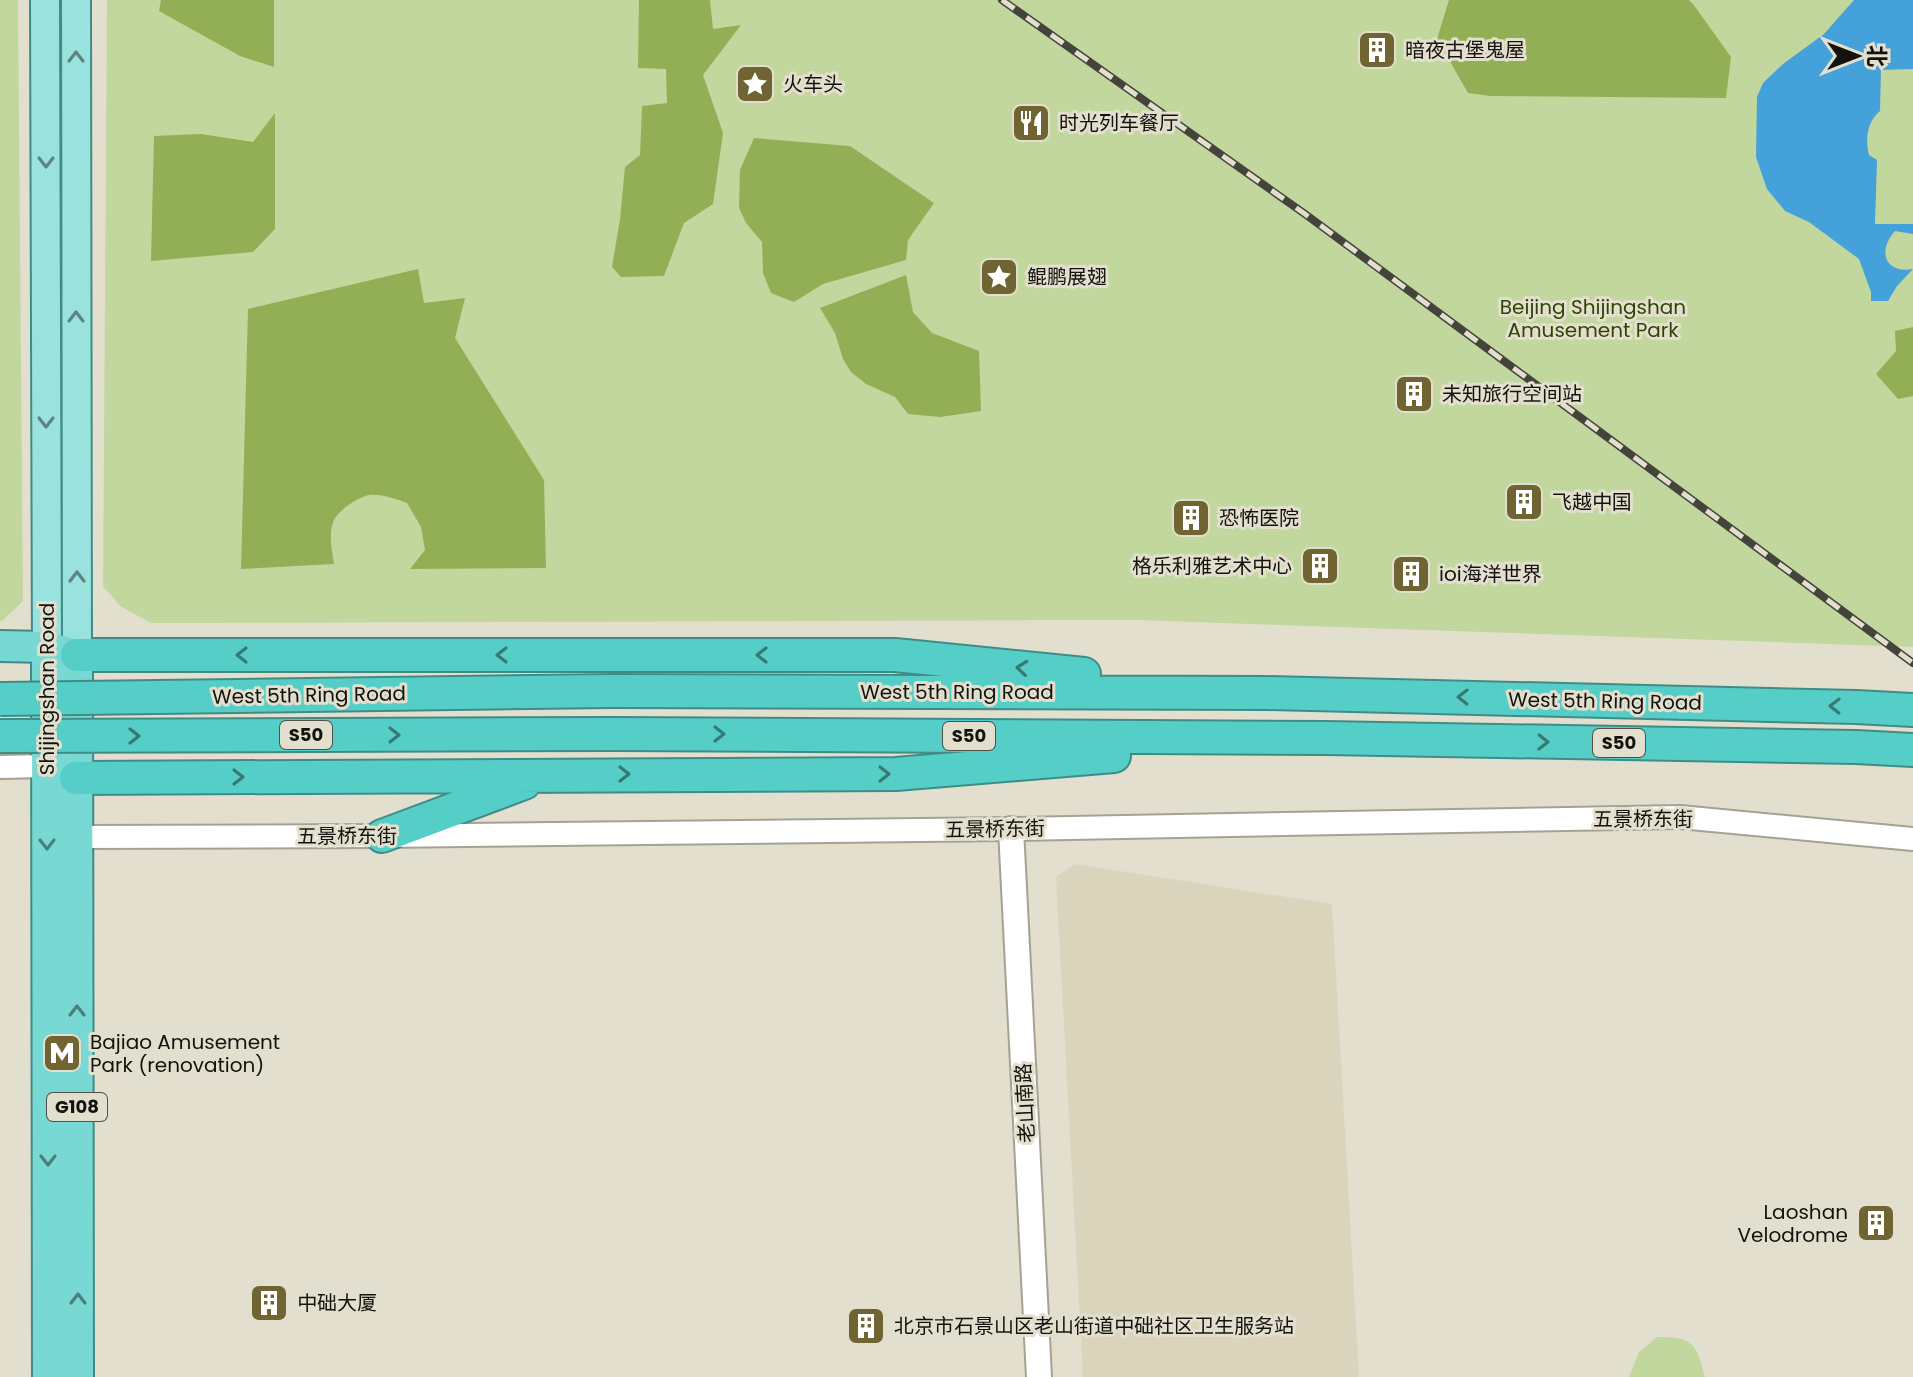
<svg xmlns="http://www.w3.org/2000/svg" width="1913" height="1377" font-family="Poppins,'Noto Sans SC',sans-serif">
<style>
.built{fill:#dad4bd}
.green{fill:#c2d79d}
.forest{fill:#92af56}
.water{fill:#44a1d9}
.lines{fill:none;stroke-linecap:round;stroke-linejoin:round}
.tertiary-casing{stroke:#a5a293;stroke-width:26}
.secondary-casing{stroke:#a5a293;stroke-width:28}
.primary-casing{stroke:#3f8c87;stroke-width:32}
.trunk-casing{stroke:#3f8c87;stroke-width:34}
.motorway-casing{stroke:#3f8c87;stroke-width:36}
.tertiary{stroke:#fff;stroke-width:22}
.secondary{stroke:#fff;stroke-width:24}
.primary{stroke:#9ae2de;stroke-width:28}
.trunk{stroke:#78d8d3;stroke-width:30}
.motorway{stroke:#56cec8;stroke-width:32}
.rail-casing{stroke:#45443c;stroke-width:8}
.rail{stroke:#e3dfcf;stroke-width:5;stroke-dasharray:15;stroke-linecap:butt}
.motorway-bridge-casing{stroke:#3f8c87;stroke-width:36;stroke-linecap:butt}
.motorway-bridge{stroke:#56cec8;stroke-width:32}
.oneway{stroke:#5d8480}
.oneway2{stroke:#387974}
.oneway3{stroke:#4b7f7a}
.labels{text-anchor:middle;stroke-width:6;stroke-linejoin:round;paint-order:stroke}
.shield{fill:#e3dfcf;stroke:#515047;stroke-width:2}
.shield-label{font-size:18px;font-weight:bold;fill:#13120d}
.poi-label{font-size:20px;fill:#13120d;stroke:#e3dfcf;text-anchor:start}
.park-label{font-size:20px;fill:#324400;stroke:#e3dfcf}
.street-label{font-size:20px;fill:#13120d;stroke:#e3dfcf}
</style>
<rect width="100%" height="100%" fill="#e3dfcf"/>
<path class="built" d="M1075,864L1332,904L1359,1377H1083L1056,877Z"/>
<path class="green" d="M0,0H18L23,601L2,621H0Z
M107,0H1913V647L1137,620L151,623L120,606L103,586Z
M1657,1337C1694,1337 1696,1343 1705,1377H1629L1639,1352Z"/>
<path class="forest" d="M161,0H274V67L240,56L159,11Z
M639,0H710L713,29L741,25L703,75L723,133L713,204L684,223L664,276L621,277L612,267L620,219L625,167L640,155L642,106L667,103L666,69L638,68Z
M1449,0H1689L1693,4L1731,57L1726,98L1490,96L1468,93L1437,39Z
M275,113V229L253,252L151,261L154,136L201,134L253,142Z
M754,138L850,146L934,203L908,240L906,260L823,284L794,302L771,293L763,273L762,242L746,223L739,208L740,170Z
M418,269L424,303L465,298L455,338L544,480L546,568L410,569L425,550L421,527L407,503C395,499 382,494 369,495C358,497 339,510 334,520C328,533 332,551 334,564L241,569L248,309Z
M906,275L913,312L932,333L979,351L981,411L940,417L908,414L895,397L866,384L851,372L843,359L835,333L820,308Z
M1913,327V396L1898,399L1876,374L1896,351L1895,331Z"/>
<path class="water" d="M1854,0H1913V69L1881,70L1880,111C1867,122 1865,139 1869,155L1877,160L1875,224H1913V234L1895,231C1877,251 1885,274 1913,269L1897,286L1888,301H1871V292L1859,259L1809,222L1785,211L1767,189L1756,157L1757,97L1763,83L1783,64L1824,34Z"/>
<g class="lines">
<defs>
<path id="tertiary" d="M0,767L47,766L62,772
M76,837L382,836L1011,829L1680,817L1913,839"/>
<path id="secondary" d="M1011,829L1039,1377"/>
<path id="primary" d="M45,0L47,661
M76,0L77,655"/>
<path id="trunk" d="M0,646L46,647L73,654
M77,655L78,1377
M47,661L48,1377"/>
<path id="motorway" d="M77,655H895L1084,674
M612,691L1266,693L1856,707L1913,710
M613,734L1325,738L1856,747L1913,750
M76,778L896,774L1114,756
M382,836L524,783"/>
</defs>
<use href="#tertiary" class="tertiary-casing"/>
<use href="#secondary" class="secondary-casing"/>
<use href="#primary" class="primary-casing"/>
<use href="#trunk" class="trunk-casing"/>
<use href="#motorway" class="motorway-casing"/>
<use href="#tertiary" class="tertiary"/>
<use href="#secondary" class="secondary"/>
<use href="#primary" class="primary"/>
<use href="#trunk" class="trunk"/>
<use href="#motorway" class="motorway"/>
<defs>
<path id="rail" d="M1002,0L1305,214L1913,663"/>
</defs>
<use href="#rail" class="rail-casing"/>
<use href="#rail" class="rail"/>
<defs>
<path id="motorway-bridge" d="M0,699L612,691
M0,736L613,734"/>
</defs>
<use href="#motorway-bridge" class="motorway-bridge-casing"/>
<use href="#motorway-bridge" class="motorway-bridge"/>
</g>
<defs><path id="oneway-chevron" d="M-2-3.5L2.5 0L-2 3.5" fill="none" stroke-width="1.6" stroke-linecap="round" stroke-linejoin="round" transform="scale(2)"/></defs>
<g class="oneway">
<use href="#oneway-chevron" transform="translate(76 57) rotate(-90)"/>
<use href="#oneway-chevron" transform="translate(46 162) rotate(90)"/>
<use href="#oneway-chevron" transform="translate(76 317) rotate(-90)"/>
<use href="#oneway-chevron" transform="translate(46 422) rotate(90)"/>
<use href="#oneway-chevron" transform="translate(77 577) rotate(-90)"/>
</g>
<g class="oneway2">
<use href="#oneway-chevron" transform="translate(242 655) rotate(-180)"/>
<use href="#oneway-chevron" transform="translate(502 655) rotate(-180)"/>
<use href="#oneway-chevron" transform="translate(762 655) rotate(-180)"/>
<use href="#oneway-chevron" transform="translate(1022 668) rotate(-174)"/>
<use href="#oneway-chevron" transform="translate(1463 697) rotate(-179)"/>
<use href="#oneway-chevron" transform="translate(1835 706) rotate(-179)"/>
<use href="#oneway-chevron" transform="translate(719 734)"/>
<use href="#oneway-chevron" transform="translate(394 735)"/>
<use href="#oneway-chevron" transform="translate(134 736)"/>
<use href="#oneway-chevron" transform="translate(1543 742) rotate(1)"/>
<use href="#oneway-chevron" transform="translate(624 774)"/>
<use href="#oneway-chevron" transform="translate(884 774)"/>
<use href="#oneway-chevron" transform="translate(238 777)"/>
</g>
<g class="oneway3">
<use href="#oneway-chevron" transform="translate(47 844) rotate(90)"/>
<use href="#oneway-chevron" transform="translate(77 1011) rotate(-90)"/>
<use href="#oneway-chevron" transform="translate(48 1160) rotate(90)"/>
<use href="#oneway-chevron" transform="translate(78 1299) rotate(-90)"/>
</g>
<defs>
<symbol id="building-square" viewBox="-11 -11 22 22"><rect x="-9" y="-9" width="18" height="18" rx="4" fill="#706532" stroke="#e3dfcf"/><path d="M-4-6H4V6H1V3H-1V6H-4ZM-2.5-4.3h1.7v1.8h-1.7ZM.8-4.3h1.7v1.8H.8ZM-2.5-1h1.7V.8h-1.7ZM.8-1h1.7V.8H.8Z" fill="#fff"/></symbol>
<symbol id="sight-square" viewBox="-11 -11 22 22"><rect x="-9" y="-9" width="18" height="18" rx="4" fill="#706532" stroke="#e3dfcf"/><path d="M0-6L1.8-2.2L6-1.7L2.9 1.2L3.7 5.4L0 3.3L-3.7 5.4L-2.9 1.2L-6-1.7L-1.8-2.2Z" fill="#fff"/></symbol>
<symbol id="restaurant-square" viewBox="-11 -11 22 22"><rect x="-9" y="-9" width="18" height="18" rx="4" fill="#706532" stroke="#e3dfcf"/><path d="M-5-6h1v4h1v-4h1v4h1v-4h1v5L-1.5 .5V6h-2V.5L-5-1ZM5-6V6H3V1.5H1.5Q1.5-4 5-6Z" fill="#fff"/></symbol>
<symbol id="metro-square" viewBox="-11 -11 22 22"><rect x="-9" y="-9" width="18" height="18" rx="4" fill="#706532" stroke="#e3dfcf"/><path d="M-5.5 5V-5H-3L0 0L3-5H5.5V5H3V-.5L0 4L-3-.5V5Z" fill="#fff"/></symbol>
</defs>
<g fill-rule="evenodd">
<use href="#building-square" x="1355" y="28" width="44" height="44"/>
<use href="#sight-square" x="733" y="62" width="44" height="44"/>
<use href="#restaurant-square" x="1009" y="101" width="44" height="44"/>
<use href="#sight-square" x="977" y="255" width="44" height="44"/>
<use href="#building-square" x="1392" y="372" width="44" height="44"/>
<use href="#building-square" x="1502" y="480" width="44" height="44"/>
<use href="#building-square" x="1169" y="496" width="44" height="44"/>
<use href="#building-square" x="1298" y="544" width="44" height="44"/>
<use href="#building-square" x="1389" y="552" width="44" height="44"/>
<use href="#metro-square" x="40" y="1031" width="44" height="44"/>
<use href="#building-square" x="1854" y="1201" width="44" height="44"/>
<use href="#building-square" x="247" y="1281" width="44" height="44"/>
<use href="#building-square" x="844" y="1304" width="44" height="44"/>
</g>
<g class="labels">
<g class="shield">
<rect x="280" y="721" width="52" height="28" rx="6"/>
<rect x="943" y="722" width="52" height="28" rx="6"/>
<rect x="1593" y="729" width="52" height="28" rx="6"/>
<rect x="47" y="1093" width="60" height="28" rx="6"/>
</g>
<g class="shield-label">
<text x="306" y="741">S50</text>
<text x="969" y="742">S50</text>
<text x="1619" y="749">S50</text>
<text x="77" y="1113">G108</text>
</g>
<g class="poi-label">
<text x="1405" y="57">暗夜古堡鬼屋</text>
<text x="783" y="91">火车头</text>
<text x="1059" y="130">时光列车餐厅</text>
<text x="1027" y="284">鲲鹏展翅</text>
<text x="1442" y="401">未知旅行空间站</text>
<text x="1552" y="509">飞越中国</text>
<text x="1219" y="525">恐怖医院</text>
<text x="1292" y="573" text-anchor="end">格乐利雅艺术中心</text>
<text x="1439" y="581">ioi海洋世界</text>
<text x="90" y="1049">Bajiao Amusement<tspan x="90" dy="23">Park (renovation)</tspan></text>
<text x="1848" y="1219" text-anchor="end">Laoshan<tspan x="1848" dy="23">Velodrome</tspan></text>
<text x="297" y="1310">中础大厦</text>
<text x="894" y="1333">北京市石景山区老山街道中础社区卫生服务站</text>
</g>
<g class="park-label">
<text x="1593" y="314">Beijing Shijingshan<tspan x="1593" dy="23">Amusement Park</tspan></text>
</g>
<g class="street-label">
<text transform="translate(47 689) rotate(-90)" y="7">Shijingshan Road</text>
<text x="957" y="699">West 5th Ring Road</text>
<text transform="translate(309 695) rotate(-1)" y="7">West 5th Ring Road</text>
<text transform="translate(1605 701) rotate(1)" y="7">West 5th Ring Road</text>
<text x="1643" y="826">五景桥东街</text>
<text transform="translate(995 829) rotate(-1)" y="7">五景桥东街</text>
<text x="347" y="843">五景桥东街</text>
<text transform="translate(1025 1103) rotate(-93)" y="7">老山南路</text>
</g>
</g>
<g transform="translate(1857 56) rotate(90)" stroke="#e3dfcf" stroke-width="6" paint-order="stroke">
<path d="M0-6L14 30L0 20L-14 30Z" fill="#13120d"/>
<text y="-12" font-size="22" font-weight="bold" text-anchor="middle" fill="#13120d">北</text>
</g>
</svg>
